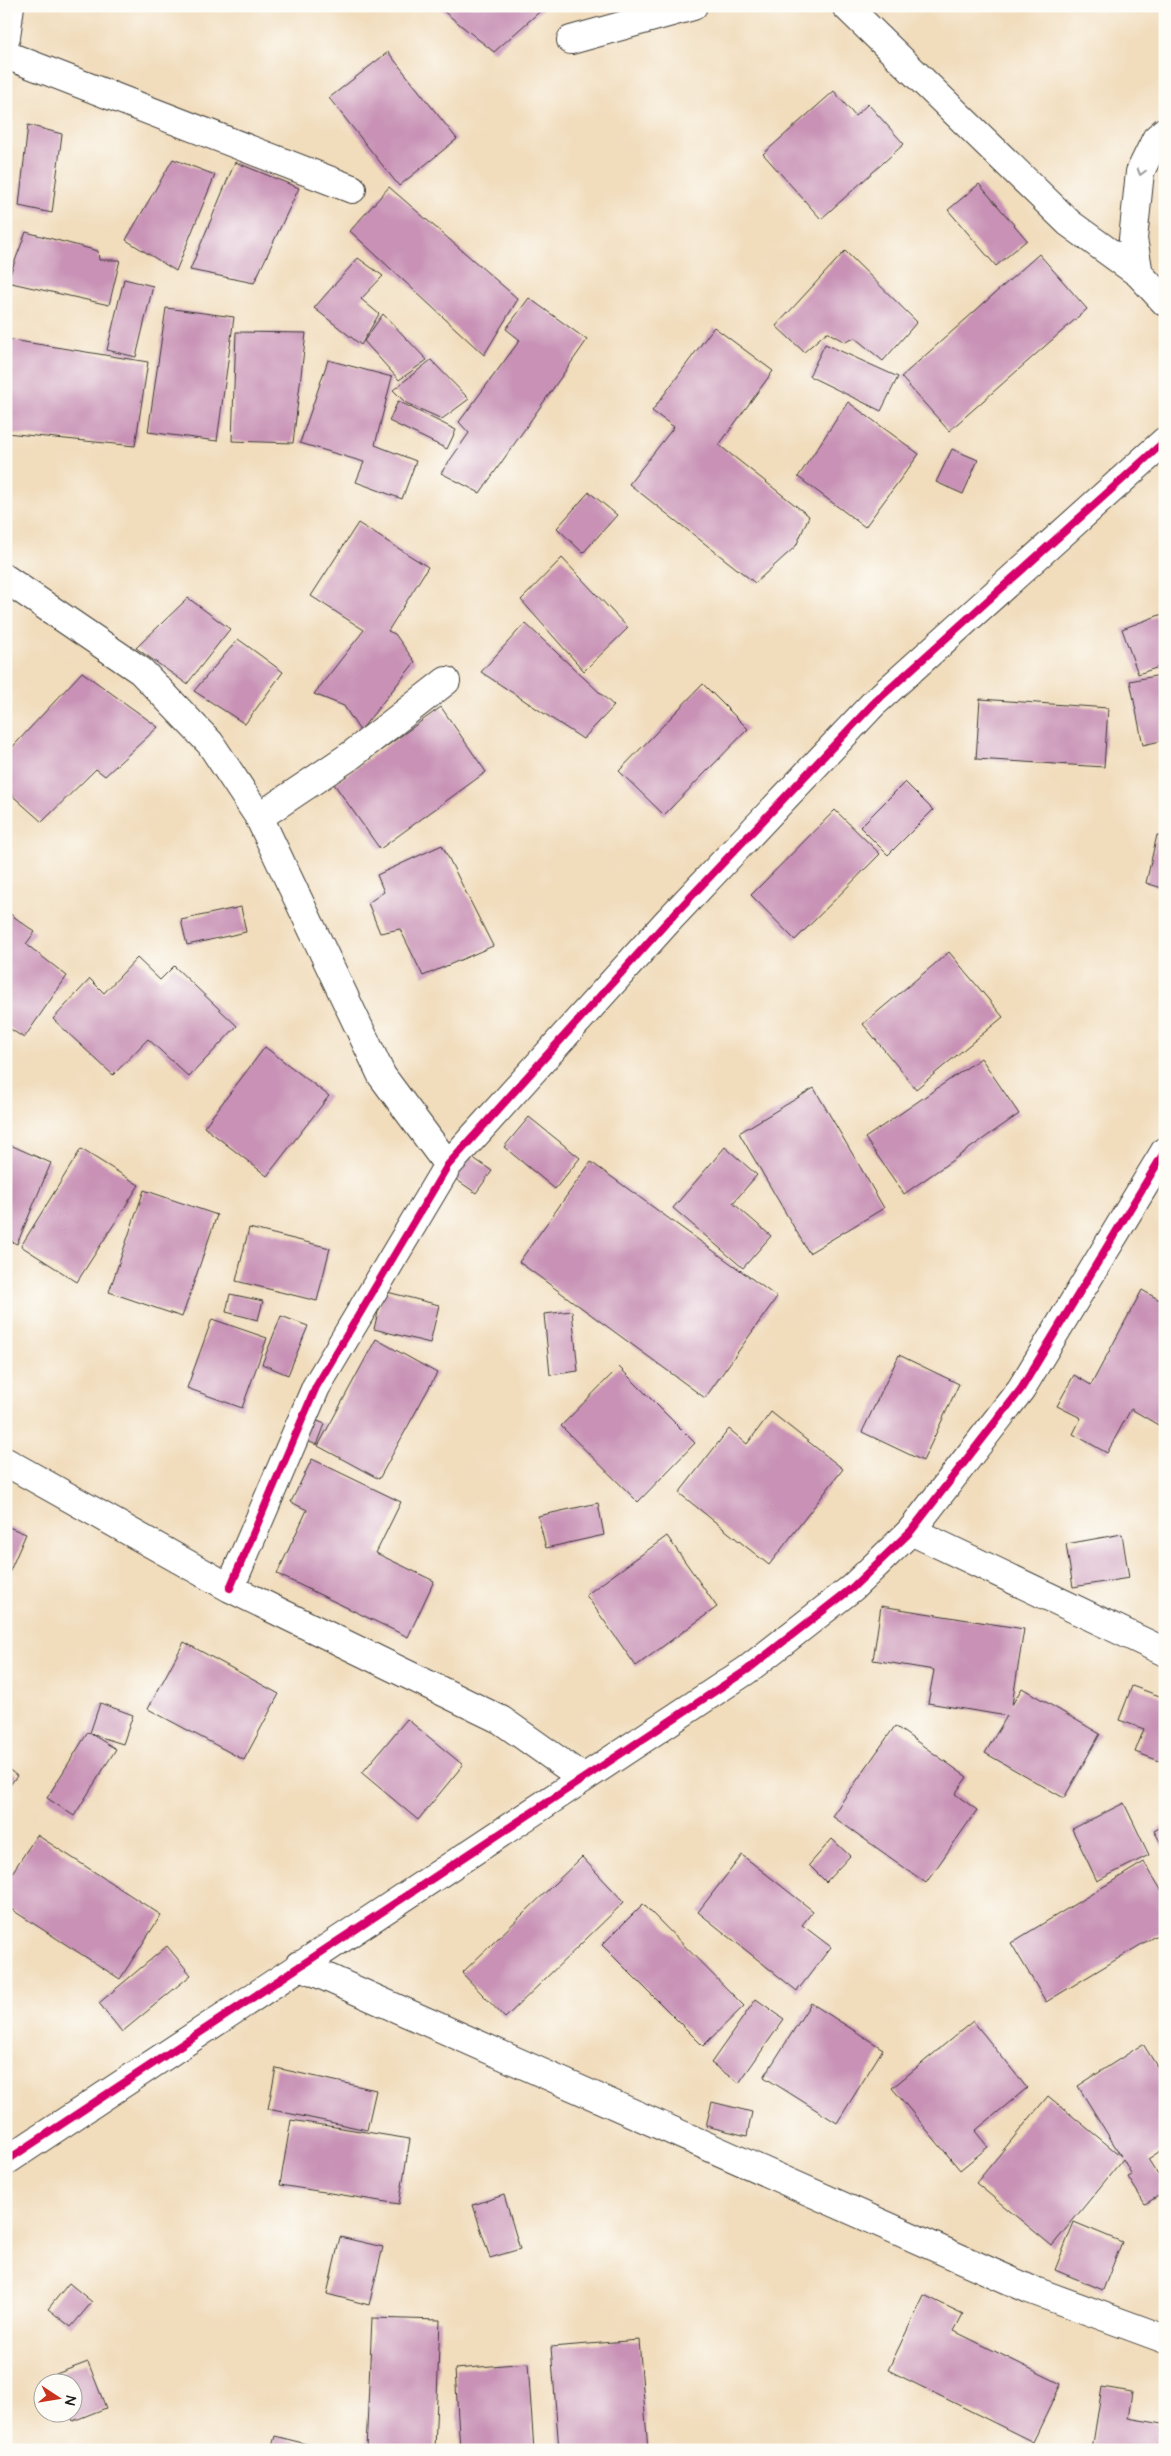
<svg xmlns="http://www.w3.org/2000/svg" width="1171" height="2456" font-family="'Architects Daughter',sans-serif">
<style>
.building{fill:#c891b5}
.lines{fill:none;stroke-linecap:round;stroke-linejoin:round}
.minor-casing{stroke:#3c3934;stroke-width:30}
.tertiary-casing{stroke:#3c3934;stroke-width:30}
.minor{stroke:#fff;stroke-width:28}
.tertiary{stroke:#fff;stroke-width:28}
.cycleway-casing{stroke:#fdfcf7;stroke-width:11}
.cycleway{stroke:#d6006c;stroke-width:8}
.oneway{stroke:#999}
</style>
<rect width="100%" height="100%" fill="#fdfcf7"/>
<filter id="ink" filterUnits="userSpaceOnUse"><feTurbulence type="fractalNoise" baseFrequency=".02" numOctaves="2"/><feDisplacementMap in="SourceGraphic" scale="10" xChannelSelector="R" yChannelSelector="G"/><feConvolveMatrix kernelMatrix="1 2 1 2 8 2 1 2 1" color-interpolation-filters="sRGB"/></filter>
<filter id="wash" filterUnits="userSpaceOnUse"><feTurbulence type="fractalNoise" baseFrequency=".0096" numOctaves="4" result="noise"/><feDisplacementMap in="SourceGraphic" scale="20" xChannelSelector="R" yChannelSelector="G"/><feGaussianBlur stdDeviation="1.12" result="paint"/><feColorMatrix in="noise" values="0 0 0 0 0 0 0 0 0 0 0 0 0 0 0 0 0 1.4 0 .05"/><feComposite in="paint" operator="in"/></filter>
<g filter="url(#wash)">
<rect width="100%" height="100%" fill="#f1dcbb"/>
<g id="blocks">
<path class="building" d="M437,6H546L494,52Z
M388,52L457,139L399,186L329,98Z
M834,91L855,116L868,104L904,144L821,219L763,154Z
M28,125L62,134L52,213L19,206Z
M173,159L215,175L176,271L126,240Z
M235,162L299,188L254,283L190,270Z
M979,184L1027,240L996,266L948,210Z
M389,187L518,299L484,355L350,231Z
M26,232L98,251L99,260H120L109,305L7,282Z
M845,251L917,322L883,361L855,338L845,342L827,332L804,352L776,326Z
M1039,254L1087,309L949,431L901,377Z
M358,258L383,276L361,299L379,314L361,345L314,308Z
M124,279L153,286L136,357L107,350Z
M529,298L587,340L480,493L441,473L469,433L459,422L520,340L506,329Z
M166,308L234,317L217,441L148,432Z
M383,314L427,360L399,380L364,341Z
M714,327L773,371L719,445L809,516L796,546L755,583L629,484L674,427L652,411Z
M236,332L306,333L293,443L232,441Z
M6,339L148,362L135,446L6,433Z
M825,344L898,377L881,411L809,376Z
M328,360L392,377L375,445L416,461L402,499L356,482L364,462L300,443Z
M431,360L469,399L442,419L406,403L393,390Z
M398,401L456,430L447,449L389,421Z
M848,402L919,454L865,527L798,477Z
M952,449L978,460L963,494L936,482Z
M589,492L617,515L583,553L557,528Z
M358,523L428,567L388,631L395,634L415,662L360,731L344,706L314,694L364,630L311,596Z
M562,558L628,628L584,671L521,600Z
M188,598L230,629L187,684L136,648Z
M1165,613V665L1138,674L1122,629Z
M525,623L614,706L583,739L481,672Z
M238,639L283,672L245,724L194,691Z
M82,672L158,727L105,776L96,769L42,822L6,790V754Z
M1165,674V740L1143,745L1130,681Z
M703,684L748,729L664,815L619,771Z
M980,699L1108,708L1104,767L976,759Z
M441,707L486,772L380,849L334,784Z
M905,782L933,810L888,855L860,827Z
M835,810L880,854L795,940L751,895Z
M1157,835L1165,836V889L1146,883Z
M442,845L493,946L423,976L400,929L380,933L368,903L384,892L377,875Z
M241,907L246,932L187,945L181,920Z
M6,911L35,932L26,944L67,976L24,1038L6,1026Z
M949,952L1003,1017L916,1089L863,1024Z
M137,958L160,980L174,966L237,1026L189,1077L148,1039L113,1075L53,1019L90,979L104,993Z
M265,1047L329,1096L267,1176L204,1127Z
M981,1058L1019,1114L904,1194L865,1138Z
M814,1088L884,1208L809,1253L739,1133Z
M529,1117L580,1158L555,1189L504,1147Z
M8,1144L51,1163L17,1244L6,1239V1149Z
M725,1147L757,1175L733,1203L771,1236L743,1268L673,1208Z
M81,1149L139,1185L77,1282L21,1246Z
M469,1155L492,1171L476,1193L454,1178Z
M591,1162L777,1297L705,1398L519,1262Z
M144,1190L217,1215L182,1317L109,1292Z
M249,1228L330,1248L317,1301L236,1281Z
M1142,1290L1165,1303V1429L1131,1409L1107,1453L1073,1434L1081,1418L1057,1406L1074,1375L1091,1385Z
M383,1291L439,1305L430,1343L374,1329Z
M230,1294L263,1301L258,1320L226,1312Z
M572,1311L578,1371L550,1375L544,1314Z
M281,1316L308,1326L288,1375L262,1364Z
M212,1319L267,1338L242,1408L187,1388Z
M376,1339L437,1373L379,1479L318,1446Z
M899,1355L959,1384L923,1461L862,1432Z
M619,1367L695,1443L638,1502L561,1426Z
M771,1412L843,1469L769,1565L679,1493L729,1429L747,1444Z
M305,1416L325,1424L317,1445L297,1437Z
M312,1459L401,1502L376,1553L434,1581L408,1637L277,1574L307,1510L291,1502Z
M598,1503L604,1535L546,1548L538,1516Z
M6,1526L26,1534L6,1580Z
M1122,1534L1129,1578L1073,1587L1066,1544Z
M667,1536L717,1607L636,1666L586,1595Z
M881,1606L1024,1629L1012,1705L1022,1688L1100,1734L1064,1798L985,1753L1007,1716L928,1703L934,1670L873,1660Z
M184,1642L279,1694L244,1760L148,1709Z
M1132,1686L1165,1698V1763L1135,1752L1144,1729L1119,1720Z
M100,1703L133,1715L123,1744L91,1734L116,1749L74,1816L47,1798L88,1732L90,1733Z
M407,1719L463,1765L418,1820L362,1773Z
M895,1726L967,1777L955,1794L977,1810L926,1883L832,1816Z
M6,1767L17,1776L6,1790Z
M1124,1803L1149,1855L1097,1881L1072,1829Z
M1165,1825V1850L1154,1831Z
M37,1835L161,1915L120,1979L6,1906V1882Z
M832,1839L850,1856L826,1882L809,1865Z
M742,1855L813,1911L802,1925L831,1947L797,1991L698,1912Z
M582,1857L624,1902L505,2018L462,1973Z
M1144,1862L1165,1896V1930L1046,2002L1011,1943Z
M643,1904L744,2006L703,2046L602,1945Z
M167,1946L191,1975L122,2032L99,2003Z
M756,1999L784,2019L739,2083L711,2063Z
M811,2003L883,2049L837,2123L764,2077Z
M973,2021L1027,2088L975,2131L988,2147L960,2170L892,2088Z
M1143,2044L1165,2079V2148L1148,2159L1165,2186V2192L1145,2204L1128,2177L1132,2175L1123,2159L1052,2246L976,2183L1048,2096L1121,2156L1078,2086Z
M276,2068L376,2090L367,2130L268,2109Z
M712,2102L752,2112L747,2136L706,2126Z
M291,2120L410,2139L399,2204L280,2185Z
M504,2195L520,2249L490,2258L473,2205Z
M1074,2222L1122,2242L1103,2290L1055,2270Z
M340,2237L383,2247L369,2305L327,2294Z
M69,2283L92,2302L71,2327L48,2309Z
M924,2295L963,2314L954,2331L1061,2384L1033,2442L888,2370Z
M372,2318L440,2320L435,2450H366Z
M639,2340L648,2450H559L551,2347Z
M88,2362L106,2408L73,2421L70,2414H72V2384H59L56,2374Z
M528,2363L534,2450H460L455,2369Z
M1102,2387L1132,2392L1128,2418L1163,2424L1159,2450H1092Z
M275,2436L326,2449V2450H271Z"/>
</g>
</g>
<g filter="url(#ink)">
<use href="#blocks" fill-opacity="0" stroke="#3c3934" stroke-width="1"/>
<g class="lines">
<defs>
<path id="minor" d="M846,6L1069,223L1139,274
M6,37L10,6
M571,40L693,6
M6,55L352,189
M1165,131L1156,139L1140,172L1133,239L1139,274L1165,302
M6,579L141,671L210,743L259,817L382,1076L448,1165
M259,817L350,756L446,681
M6,1462L230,1588L501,1720L583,1778
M911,1531L1165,1652
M230,1588L316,1387L448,1165L666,923L874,703L1165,441
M299,1965L1029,2289L1165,2339"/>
<path id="tertiary" d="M6,2161L747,1670L852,1588L911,1531L1021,1389L1165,1151"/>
</defs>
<use href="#minor" class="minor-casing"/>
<use href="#tertiary" class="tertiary-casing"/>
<use href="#minor" class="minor"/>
<use href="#tertiary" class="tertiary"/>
<defs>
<path id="cycleway" d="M230,1588L316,1387L448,1165L666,923L874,703L1165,441
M6,2161L747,1670L852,1588L911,1531L1021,1389L1165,1151"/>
</defs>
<use href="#cycleway" class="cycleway-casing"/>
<use href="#cycleway" class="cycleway"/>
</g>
<defs><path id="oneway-chevron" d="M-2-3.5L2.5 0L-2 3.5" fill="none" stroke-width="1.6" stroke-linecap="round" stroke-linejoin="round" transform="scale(1.25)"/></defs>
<use class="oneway" href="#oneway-chevron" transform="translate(1141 172) rotate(106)"/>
</g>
<rect width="1171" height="2456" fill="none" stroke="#fdfcf7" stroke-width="25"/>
<g transform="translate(58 2398) rotate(102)"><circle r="24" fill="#fdfcf7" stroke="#a3a29f"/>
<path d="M0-4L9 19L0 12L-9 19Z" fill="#c8321e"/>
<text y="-8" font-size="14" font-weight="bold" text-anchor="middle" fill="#1c1c1c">N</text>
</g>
</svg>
